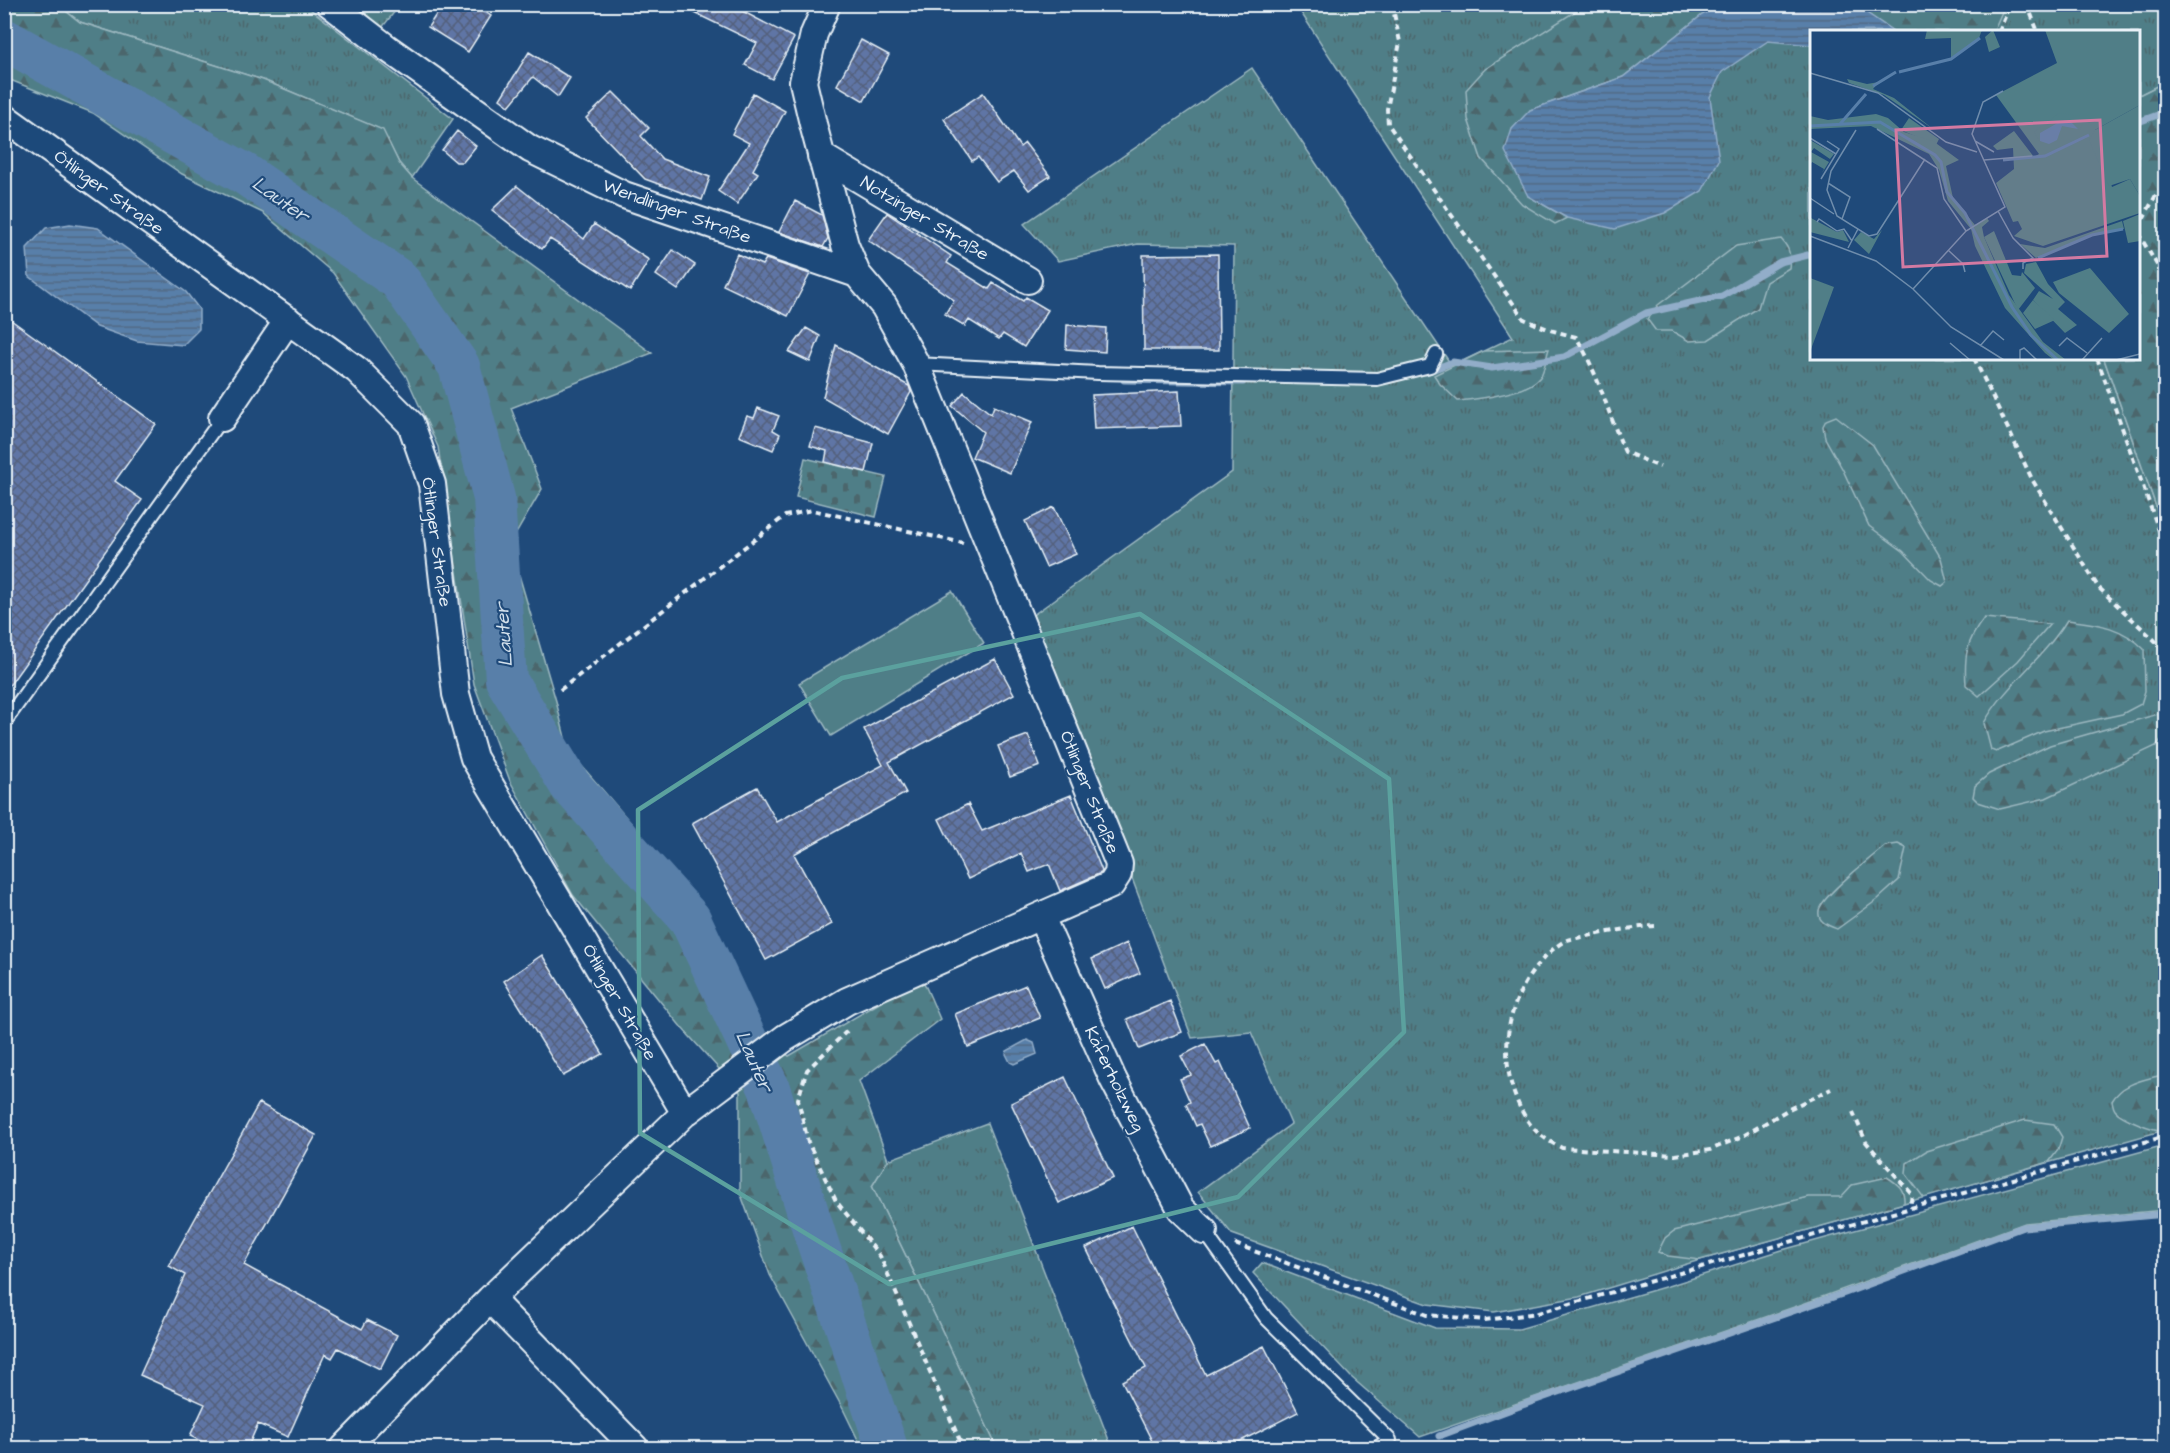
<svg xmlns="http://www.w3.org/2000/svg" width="2170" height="1453" font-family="'Architects Daughter',sans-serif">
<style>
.grass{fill:url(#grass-tufts);stroke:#9cb8c0;stroke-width:1.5}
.forest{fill:url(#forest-firs);stroke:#9cb8c0;stroke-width:1.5}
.cemetery{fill:url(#cemetery-stones);stroke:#9cb8c0;stroke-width:1.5}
.pitch{fill:#507e87;stroke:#9cb8c0;stroke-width:1.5}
.water{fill:url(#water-rules);stroke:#92adc9;stroke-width:1.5}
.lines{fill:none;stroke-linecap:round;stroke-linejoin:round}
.stream{stroke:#92adc9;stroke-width:7}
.river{stroke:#587fa9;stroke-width:42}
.building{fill:url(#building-cross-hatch);stroke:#e8f1f8;stroke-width:1.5}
.service-casing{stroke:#e8f1f8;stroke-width:16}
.minor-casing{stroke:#e8f1f8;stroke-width:30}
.path{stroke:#e8f1f8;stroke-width:4;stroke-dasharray:6 4.5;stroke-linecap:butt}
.service{stroke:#1f4a7a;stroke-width:12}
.minor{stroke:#1f4a7a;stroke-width:26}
.marked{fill:none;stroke:#5ba19e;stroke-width:4.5;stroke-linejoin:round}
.labels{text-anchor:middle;stroke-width:4.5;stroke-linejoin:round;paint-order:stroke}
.street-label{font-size:18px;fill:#e8f1f8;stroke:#1f4a7a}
.water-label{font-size:20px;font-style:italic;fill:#d2e0ec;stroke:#1f4a7a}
.inset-river{fill:none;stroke:#587fa9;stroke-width:3}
.inset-road{fill:none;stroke:#6f8dac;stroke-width:1.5}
.view{fill:#d37aa2;fill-opacity:0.15;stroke:#d37aa2;stroke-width:3}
.inset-edge{fill:none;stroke:#e8f1f8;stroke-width:3}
</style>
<defs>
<pattern id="grass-tufts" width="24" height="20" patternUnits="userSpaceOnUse" patternTransform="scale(1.5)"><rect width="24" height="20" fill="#507e87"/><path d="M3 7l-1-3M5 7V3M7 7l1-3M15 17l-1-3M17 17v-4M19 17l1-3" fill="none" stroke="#4c666c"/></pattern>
<pattern id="forest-firs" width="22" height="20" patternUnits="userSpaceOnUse" patternTransform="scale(1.5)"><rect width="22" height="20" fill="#507e87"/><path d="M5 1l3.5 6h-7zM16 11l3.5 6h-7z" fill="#4c666c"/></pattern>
<pattern id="cemetery-stones" width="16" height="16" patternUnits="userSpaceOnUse" patternTransform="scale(1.5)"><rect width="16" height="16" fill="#507e87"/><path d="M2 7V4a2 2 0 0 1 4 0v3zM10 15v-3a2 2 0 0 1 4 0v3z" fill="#4c666c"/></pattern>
<pattern id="water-rules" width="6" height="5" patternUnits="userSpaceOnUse" patternTransform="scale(1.5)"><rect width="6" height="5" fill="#587fa9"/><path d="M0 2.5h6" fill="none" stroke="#516983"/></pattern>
<pattern id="building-cross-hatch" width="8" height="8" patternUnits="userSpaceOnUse" patternTransform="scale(1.5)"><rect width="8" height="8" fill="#5f75a5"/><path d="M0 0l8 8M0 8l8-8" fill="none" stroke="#54617c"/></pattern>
</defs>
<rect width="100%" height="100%" fill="#1f4a7a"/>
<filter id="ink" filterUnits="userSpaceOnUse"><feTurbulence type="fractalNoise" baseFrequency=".0167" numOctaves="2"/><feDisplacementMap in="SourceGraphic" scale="12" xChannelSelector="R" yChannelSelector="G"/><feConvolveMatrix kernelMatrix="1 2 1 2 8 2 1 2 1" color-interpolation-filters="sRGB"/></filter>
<g filter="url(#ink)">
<path class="grass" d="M58,5H305L453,119L412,178L399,163L382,130L263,80L80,22Z
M339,5H389L396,10L377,34Z
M1296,5H2165V82L2139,95L2138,32H1812V358L2104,359L2165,532V1130L1700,1260L1579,1297L1494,1312L1427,1304L1232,1234L1198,1192L1291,1124L1251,1032L1192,1038L1033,615L1232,472L1234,246L1138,244L1058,261L1024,224L1252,68L1452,366L1513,337Z
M987,1123L1112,1448H997L938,1322L872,1186L888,1160Z
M2165,1145V1210L2025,1223L1800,1305L1420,1437L1351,1377L1253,1273L1262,1263L1435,1328L1519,1329L1668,1286L1782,1250Z"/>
<path class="forest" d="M5,5H58L80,22L263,80L383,130L399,163L412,178L652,353L511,408L542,489L510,544L556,701L568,750L669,867L706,928L760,1033L789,1056L922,978L940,1019L859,1081L888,1160L872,1186L938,1322L997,1448H862L843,1409L770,1275L740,1192V1092L682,1028L573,895L510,781L474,684L438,447L406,376L333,273L263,213L182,174L93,113L5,78Z
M1585,5H1719L1702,15L1623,77L1530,110L1528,196L1567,218L1555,224L1522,204L1481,158L1468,119L1466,90L1485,69Z
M1855,5H2005L1993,32L1893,31Z
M2165,82V532L2104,359L2138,358L2139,95Z
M1781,239C1790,249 1791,255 1789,268L1766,282L1758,308L1708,340L1689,341L1672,331H1656L1647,319L1658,305L1736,246Z
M1549,349C1546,357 1545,370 1540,377C1528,393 1478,399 1458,401L1440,384L1434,375L1484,351Z
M1836,416L1873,445L1941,558L1947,582L1942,586L1931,580L1903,551L1869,526L1843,470L1825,438L1823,426L1826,420Z
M1984,618L2050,624L2018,661L1979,696L1966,685C1964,656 1966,642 1984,618Z
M2067,620C2098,624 2121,626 2144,649L2145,691L2141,704L2122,714L2044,731L1996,752L1991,750L1984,723C2006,684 2044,658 2067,620Z
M2165,712V735L2156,746L2046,798L2000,809L1978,802L1973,797L1975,786L1989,774L2050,745Z
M1898,844L1906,848L1899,880L1877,900L1837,929C1829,926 1817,922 1819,911C1820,897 1872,857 1885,846Z
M2165,1074V1130C2156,1132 2121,1118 2115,1110C2113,1108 2113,1104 2112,1101C2123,1082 2145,1080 2165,1074Z
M2025,1120L2054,1124L2062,1137L2058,1150L2049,1162L1924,1198L1906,1174L1907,1163L1926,1151Z
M1887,1177C1898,1184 1905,1189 1904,1203L1700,1260L1668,1256L1658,1252L1665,1238L1674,1231L1808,1197H1841L1852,1185Z"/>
<path class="cemetery" d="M805,458L886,477L876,517L796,497Z"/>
<path class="pitch" d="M952,591L984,643L831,736L799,683Z"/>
<path class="water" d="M1739,4L1855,5L1893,31L1812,32L1811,45L1768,41L1722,72L1710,97L1719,160L1702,191L1665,213L1615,229L1567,218L1528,196L1505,151L1512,129L1530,110L1623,77L1702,15L1719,5Z
M70,224L98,228L186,292L199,309V329L183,345L137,341L97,327L29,276L27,248L46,228Z
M1027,1040L1034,1043L1037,1054L1014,1064L1010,1062L1006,1054L1007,1051Z"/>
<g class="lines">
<path class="stream" d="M2138,122L2166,112
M1426,372L1453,362L1492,368L1564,357L1646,313L1722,296L1780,262L1812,254
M1124,380L1243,382
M1439,1436L1536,1400L1845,1293L2023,1227L2166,1214"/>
<path class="river" d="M4,39L245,174L399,280L459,366L494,498L506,680L570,785L690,919L769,1088L816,1238L887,1448"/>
</g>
<path class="building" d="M443,4H473L491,16L468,52L428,27Z
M676,4H742L740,10L794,38L772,79L745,65L757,43Z
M861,40L889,55L864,101L837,85Z
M529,52L570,78L558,97L533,77L509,106L500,99Z
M613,92L649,128L641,136L662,159L710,177L702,200L645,179L586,118Z
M753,93L785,111L753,170L758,173L737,204L718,191L749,143L732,134Z
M983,93L1020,147L1025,143L1050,176L1029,190L1014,171L997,182L978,157L972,161L944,119Z
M457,131L476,146L463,162H456L442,150Z
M517,186L584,239L594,224L649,260L630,291L550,239L542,249L492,210Z
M795,201L822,215L828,238L823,247L779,232Z
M887,213L951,256L947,263L989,289L993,283L1023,301L1026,297L1048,310L1024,347L1003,334L999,339L969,320L965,326L945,314L954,300L868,240Z
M673,250L695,265L678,290L656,275Z
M737,254L762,265L766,259L810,274L788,316L723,285Z
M1218,254L1219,350H1144L1143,255Z
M4,315L156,424L115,481L142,500L4,693Z
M1067,325L1106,328L1105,352L1066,349Z
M806,328L820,336L810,362L789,352Z
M836,345L909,386L911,392L888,434L823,397Z
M1179,391L1181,426L1094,429L1092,395Z
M964,392L991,414L994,406L1032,422L1010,473L972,457L983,432L952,406Z
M758,408L779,416L773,430L780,434L773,450L739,436L747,416L754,418Z
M815,428L873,443L866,472L825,462L827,451L810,446Z
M1054,507L1076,554L1046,567L1025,521Z
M995,659L1014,694L889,762L906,793L794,854L832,924L766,960L692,823L757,787L777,822L883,765L864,729Z
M1028,735L1040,766L1010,777L998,746Z
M1071,795L1102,871L1101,873L1060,891L1049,864L1029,872L1021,853L968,879L939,819L968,804L982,831Z
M1127,943L1140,973L1105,989L1092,959Z
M542,955L603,1054L563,1076L504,981Z
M1026,985L1040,1018L968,1047L955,1014Z
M1170,1001L1182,1032L1139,1049L1127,1019Z
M1205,1044L1216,1064L1220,1062L1250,1128L1210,1146L1200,1124L1196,1126L1186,1104L1190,1102L1180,1079L1191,1075L1181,1056Z
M1065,1077L1113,1178L1059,1203L1011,1103Z
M259,1103L316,1135L244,1265L362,1329L367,1320L397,1335L380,1369L338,1348L332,1358L325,1354L288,1437L258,1424L247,1449H217L190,1436L205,1404L140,1375L185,1275L169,1266Z
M1132,1226L1206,1375L1264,1346L1298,1412L1225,1449H1156L1122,1381L1146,1368L1086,1248Z"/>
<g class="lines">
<defs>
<path id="service" d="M916,364L1098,373L1377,379L1430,366L1436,354
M4,723L222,418
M1204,1231L1266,1318L1390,1440L1376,1448"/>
<path id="minor" d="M330,4L387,48L530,149L624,195L857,274
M4,117L357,370L411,424L432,484L456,694L474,758L685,1113
M821,156L1028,280
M222,418L288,320
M1041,917L1113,1079L1181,1209L1204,1231
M490,1299L635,1448
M344,1448L490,1299L685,1113L785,1038L847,1001L1111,885L1118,874L1119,864L916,364L884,306L857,274L845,245L813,124L803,82L814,34L827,4"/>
</defs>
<use href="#service" class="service-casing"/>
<use href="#minor" class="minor-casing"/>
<path class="path" d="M1392,4L1400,42L1387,109L1388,124L1524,319L1550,330L1576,337C1598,372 1608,414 1625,452L1660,467
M2027,4L2038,32
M1999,32L2010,4
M2138,228L2156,195L2166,186
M2138,233L2166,280
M1974,358L2033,481L2098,587L2166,651
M2097,358L2166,550
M560,690L785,516L812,510L963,543
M1655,926C1632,927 1610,932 1587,936C1580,938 1571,938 1565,941C1554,947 1545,956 1537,966C1501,1009 1496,1077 1530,1124C1538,1135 1550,1142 1562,1148L1675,1155L1710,1150L1741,1137L1791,1108L1831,1089
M847,1031L807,1070L798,1099L808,1142L836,1201L880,1256L963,1448
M1853,1112L1866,1142L1912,1194L1910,1208
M1235,1244L1427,1315L1485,1320L1538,1313L2166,1136"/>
<use href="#service" class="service"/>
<use href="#minor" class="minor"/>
</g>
</g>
<path class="marked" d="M1140,614L1389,779L1404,1032L1238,1197L889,1284L640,1133L638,810L842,678Z"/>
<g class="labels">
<g class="street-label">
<text transform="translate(109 192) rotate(36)" y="6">Ötlinger Straße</text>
<text transform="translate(677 211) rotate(20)" y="6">Wendlinger Straße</text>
<text transform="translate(925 218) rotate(31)" y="6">Notzinger Straße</text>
<text transform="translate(437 542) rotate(82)" y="6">Ötlinger Straße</text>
<text transform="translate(1090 792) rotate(68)" y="6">Ötlinger Straße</text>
<text transform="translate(620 1002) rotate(60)" y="6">Ötlinger Straße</text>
<text transform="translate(1115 1079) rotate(64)" y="6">Käferholzweg</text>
</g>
<g class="water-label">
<text transform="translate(281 199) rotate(35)" y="7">Lauter</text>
<text transform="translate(503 635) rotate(-94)" y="7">Lauter</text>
<text transform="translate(755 1061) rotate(66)" y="7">Lauter</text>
</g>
</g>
<g transform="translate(1810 30)">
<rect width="330" height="330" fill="#1f4a7a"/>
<path d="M117,0H172L169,8L141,29V8L115,9ZM183,0L190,17L179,22L175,7ZM235,0H330V75L285,100L302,157L320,149L330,166V183L233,216L204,206L212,199L208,191L203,192L186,153L204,139L203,118L187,120L183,116L204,101L224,127L229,124L186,65L247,33ZM37,49L57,54L69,52L63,59L84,68L123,99L74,65L39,53ZM99,88L129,109L126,115L91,100ZM0,110L24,124L20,129L4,118L1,122L19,132L12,143L14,139L2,132L0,135ZM330,184V211L318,213L313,191ZM1,188L27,202L33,200L39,212L0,202ZM312,191L314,199L282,205L226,228L210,214L235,218ZM72,200L59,224L44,210L51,202L64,209ZM184,201L202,245L211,246L212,242L225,258L208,280L174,207ZM226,232L238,254L255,272L248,279L267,295L255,303L223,270L229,261L243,269L214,243L216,234Z" fill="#507e87"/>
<path d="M330,75V166L320,149L299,156L279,110L285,100ZM249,83L270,86L274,90L270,100L251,91L230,111L234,113L230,112L224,102ZM66,84L78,88L94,102L123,111L149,130L136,136L143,168L165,195L177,188L179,191L172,197L174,207L199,265L233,312L256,330H244L235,323L195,278L165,216L161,199L138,171L129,140L119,124L61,96L0,99V86L18,90ZM280,238L319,284L299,303L249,263L243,252ZM223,270L245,290L225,299L213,283Z" fill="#507e87"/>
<path d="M0,248L24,257L0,322Z" fill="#507e87"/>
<path d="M251,91H260L268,99L252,96L247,110L239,114L230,111V103Z" fill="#587fa9"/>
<path class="inset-river" d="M89,42L141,29L170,8M63,56L86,42M30,94L56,64M0,96L70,92L125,125L131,132L137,162L155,183L202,277L221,305L248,330M193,130L235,126L279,105M228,228L282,205L313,199"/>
<path class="inset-road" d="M0,43L68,63L136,112L167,122M67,99L127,138L134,169L156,201M46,100L21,141L17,160L27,186L59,206L67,204L115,129M0,108L26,124M165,111L184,122M174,130L222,126M11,149L29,119L17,111M18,153L40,167L32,189M0,168L24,184M188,181L203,208L223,228L213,233V239M7,192L9,189L27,201L34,199L42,211M0,206L66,231L103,259L141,297L194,330M38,218L48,199M138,220L153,234L155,242M103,259L156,201L195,177L162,104L173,72L193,61M140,313L160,330M170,316L183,301L194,310M249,316L257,308L277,323M210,330V320L214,318L227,330M272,330L292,308M306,330L330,324"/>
<path class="view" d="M290,90L297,226L93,237L86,100Z"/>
<rect width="330" height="330" class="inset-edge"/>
</g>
<rect width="2170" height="1453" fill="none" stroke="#1f4a7a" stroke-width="24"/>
<rect x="12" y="12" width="2146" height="1429" fill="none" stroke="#e8f1f8" stroke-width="2" filter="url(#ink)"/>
</svg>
